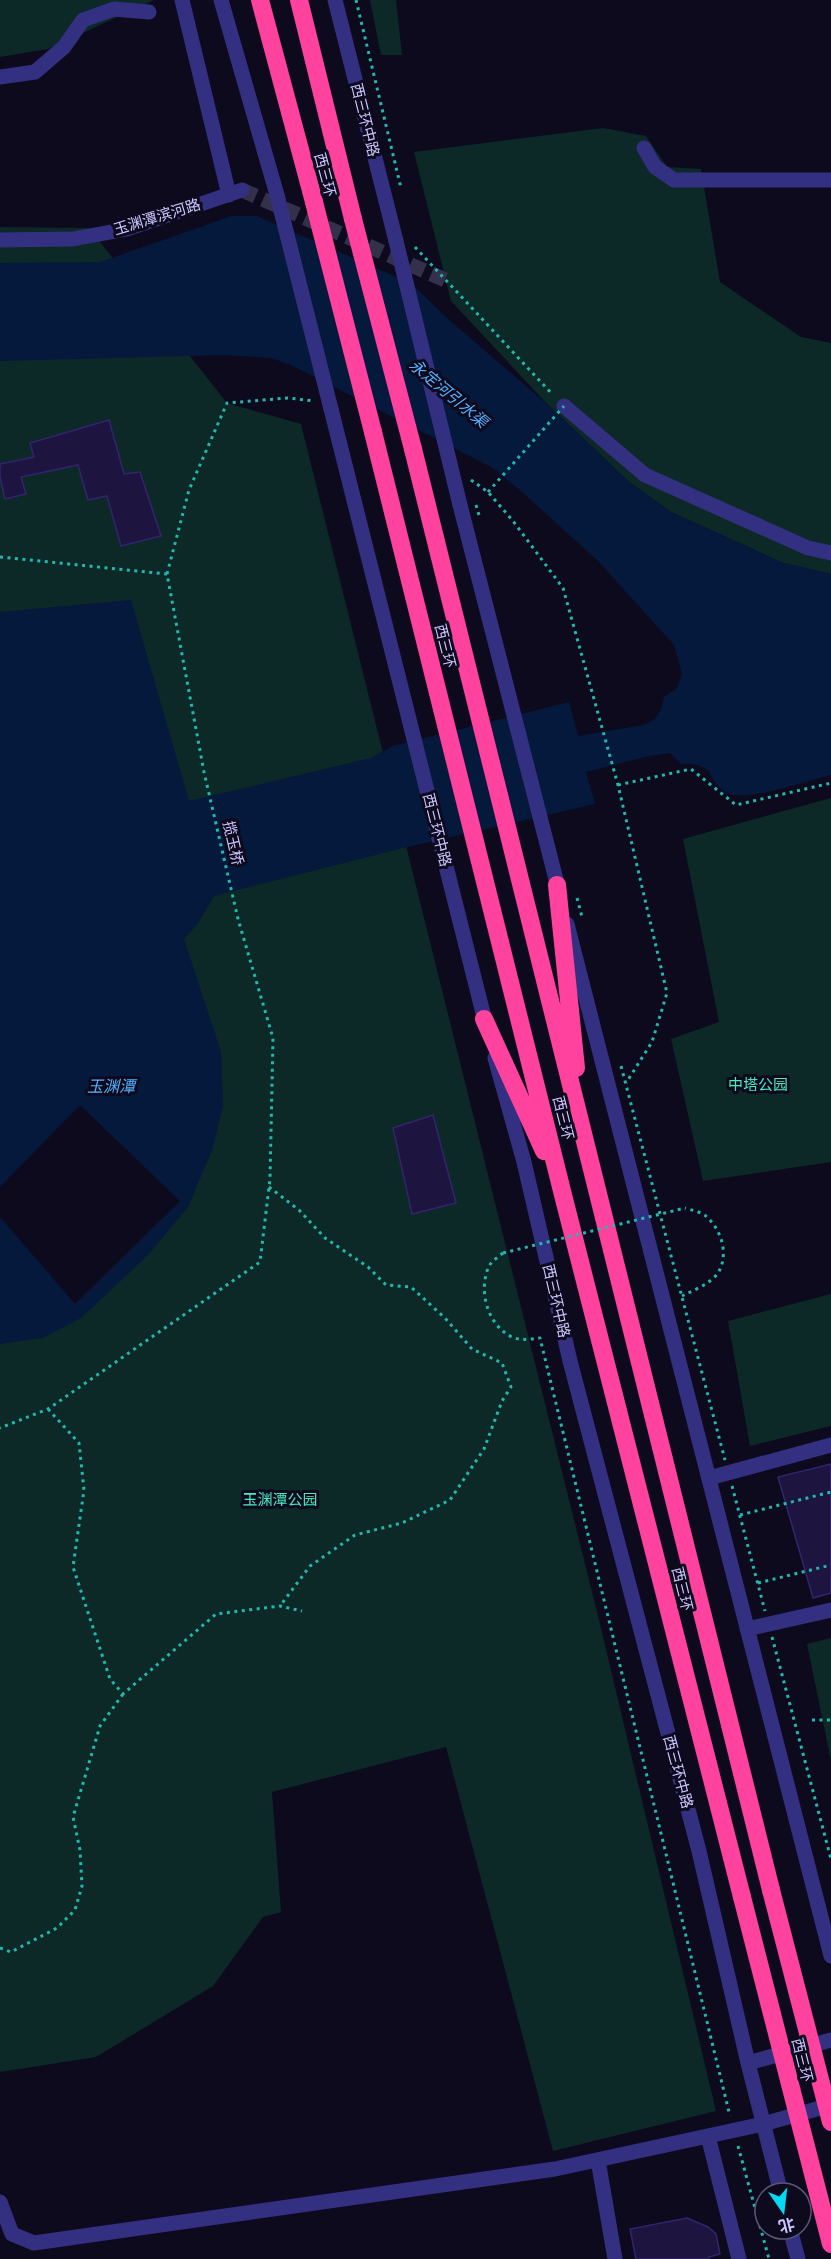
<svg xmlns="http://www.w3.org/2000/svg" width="831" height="2259" font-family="Barlow,'Noto Sans SC',sans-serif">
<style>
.green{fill:#0c2827}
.water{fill:#04193c}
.pier{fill:#0d0a1e}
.building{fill:#1d1440;stroke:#32246f;stroke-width:1.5}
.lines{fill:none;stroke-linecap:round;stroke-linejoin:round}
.minor-tunnel{stroke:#33304b;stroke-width:15;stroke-dasharray:15 8;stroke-linecap:butt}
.path{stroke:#21b8ae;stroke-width:3;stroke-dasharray:3 4.5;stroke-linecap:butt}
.minor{stroke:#333082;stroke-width:15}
.highway{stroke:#ff429d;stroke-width:18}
.path-bridge{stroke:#21b8ae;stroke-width:3;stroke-dasharray:3 4.5;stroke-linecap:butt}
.minor-bridge{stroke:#333082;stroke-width:15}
.highway-bridge{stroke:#ff429d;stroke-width:18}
.labels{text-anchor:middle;stroke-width:6;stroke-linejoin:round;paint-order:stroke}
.street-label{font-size:15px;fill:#cdc7ff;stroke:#0d0a1e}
.park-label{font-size:15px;fill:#48eac0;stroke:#0d0a1e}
.water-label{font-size:16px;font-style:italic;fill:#55b1ff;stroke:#0d0a1e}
</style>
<rect width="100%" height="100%" fill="#0d0a1e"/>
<path class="green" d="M0,0H154L48,49L0,57Z
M370,0H396L402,55H381Z
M603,128L646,136L667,167L701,169L720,282L801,337L831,343V574L783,563L671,512L629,482L547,404L451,301L414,152Z
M0,227L89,228L227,403L301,424L600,1624L716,2111L553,2151L446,1747L272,1792L281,1912L263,1917L213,1986L96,2057L0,2072Z
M831,798V1162L703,1181L671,1039L719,1022L683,839Z
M831,1294V1426L750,1446L728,1321Z
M831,1638V1761L807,1644Z"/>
<path class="water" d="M232,216H257L412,284L448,319L547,404L629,482L671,512L783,563L831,574V775C809,780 750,801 730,794C721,791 712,780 709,771C700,765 693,763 681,764L670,753L649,756L586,772L595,804L399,849L214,896L199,922L184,939L221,1052L223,1106L212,1150L188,1207L147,1256L81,1318L42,1338L0,1344V612L131,600L189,801L371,758L393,746L569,702L578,736L643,725C658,720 661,712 664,697L677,688L682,674L674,645L598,561L522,492L493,468L291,365L271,358L223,355L0,361V263L100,262Z"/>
<path class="pier" d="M80,1105L180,1201L75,1304L0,1217V1187Z"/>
<path class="building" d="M109,420L124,474L140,472L161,536L121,546L107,496L88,500L78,465L21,477L26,494L5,499L0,477V464L34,457L30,443Z
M433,1115L456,1203L412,1214L393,1128Z
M831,1464V1593L813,1598L778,1477Z
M687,2218L708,2227L716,2234L720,2254L709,2257V2259H636L630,2229Z"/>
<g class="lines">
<path class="minor-tunnel" d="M242,190L445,280"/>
<path class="path" d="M356,0L401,188
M415,247L553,395
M471,480L488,492L513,521L563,588L618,785L667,993L652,1042L626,1083
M0,557L167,574L204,772L238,919L273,1038L270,1179L260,1262L48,1409L0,1428
M167,574L189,490L227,403L288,398L314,401
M618,785L691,769L736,805L831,783
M577,898L582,917
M621,1066L725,1460
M269,1187L299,1210L325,1238L368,1267L386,1285L411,1287L445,1318L472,1349L502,1363L511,1387L502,1401L484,1449L450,1500L402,1523L355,1535L310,1566L280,1606
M503,1253C498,1257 492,1261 489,1266C478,1290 487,1325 512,1337C521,1341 531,1339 540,1338L730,2116
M682,1296C694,1290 710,1284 718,1273C729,1255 722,1231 707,1217C702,1212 691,1210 685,1208
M48,1409L79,1443L84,1490L73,1567L110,1679L123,1694L216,1614L280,1606L302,1611
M732,1486L765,1611
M740,1515L831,1492
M758,1583L831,1565
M772,1637L831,1859
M812,1720H831
M0,1948L11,1952L57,1928L75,1910L82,1886L80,1850L73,1817L100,1726L123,1694
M738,2146L769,2259"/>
<path class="minor" d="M182,0L229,195
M221,0L277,195
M335,0L396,241
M0,77L35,72L64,47L83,20L114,9L149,12
M644,148L655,167L674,180H831
M0,240L73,239L127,229L242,190
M564,406L645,475L808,548L831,553
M331,409L487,1029
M460,505L560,895
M567,924L831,1956
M495,1058L524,1162L570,1361L699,1851L748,2063L781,2193
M709,1478L831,1445
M747,1629L831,1610
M748,2063L831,2040
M708,2136L739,2259
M598,2160L615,2259
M0,2202L12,2234L34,2243L555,2169L763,2124L831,2105
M790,2229L798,2259"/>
<path class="highway" d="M260,0L314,202
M299,0L353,219
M373,432L563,1195L742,1897
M413,449L771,1890
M557,885L576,1068
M484,1019L544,1151"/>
<path class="path-bridge" d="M488,492L564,406
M476,505L479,515
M503,1253L685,1208"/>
<path class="minor-bridge" d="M277,195L331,409
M396,241L460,505"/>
<path class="highway-bridge" d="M314,202L373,432
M353,219L413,449
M771,1890L831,2122
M742,1897L831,2244"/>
</g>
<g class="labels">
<g class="street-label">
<text transform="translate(365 120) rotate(76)" y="5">西三环中路</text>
<text transform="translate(325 175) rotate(75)" y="5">西三环</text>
<text transform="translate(157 217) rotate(-17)" y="5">玉渊潭滨河路</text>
<text transform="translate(445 646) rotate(76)" y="5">西三环</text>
<text transform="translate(437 830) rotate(76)" y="5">西三环中路</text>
<text transform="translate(233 843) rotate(77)" y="5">揽玉桥</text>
<text transform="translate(563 1118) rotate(76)" y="5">西三环</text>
<text transform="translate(556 1301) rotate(77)" y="5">西三环中路</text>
<text transform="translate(682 1589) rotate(76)" y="5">西三环</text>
<text transform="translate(678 1772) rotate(75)" y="5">西三环中路</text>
<text transform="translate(802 2060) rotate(76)" y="5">西三环</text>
</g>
<g class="park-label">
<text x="758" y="1090">中塔公园</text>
<text x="280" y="1505">玉渊潭公园</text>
</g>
<g class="water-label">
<text transform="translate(449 393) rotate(40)" y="6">永定河引水渠</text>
<text x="111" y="1092">玉渊潭</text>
</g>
</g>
<g transform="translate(783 2211) rotate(166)"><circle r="28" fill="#0d0a1e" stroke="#5a5678" stroke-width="1.5"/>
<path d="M0-4.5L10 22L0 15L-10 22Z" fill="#00daf2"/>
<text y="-9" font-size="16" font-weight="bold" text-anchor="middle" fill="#cdc7ff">北</text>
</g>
</svg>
